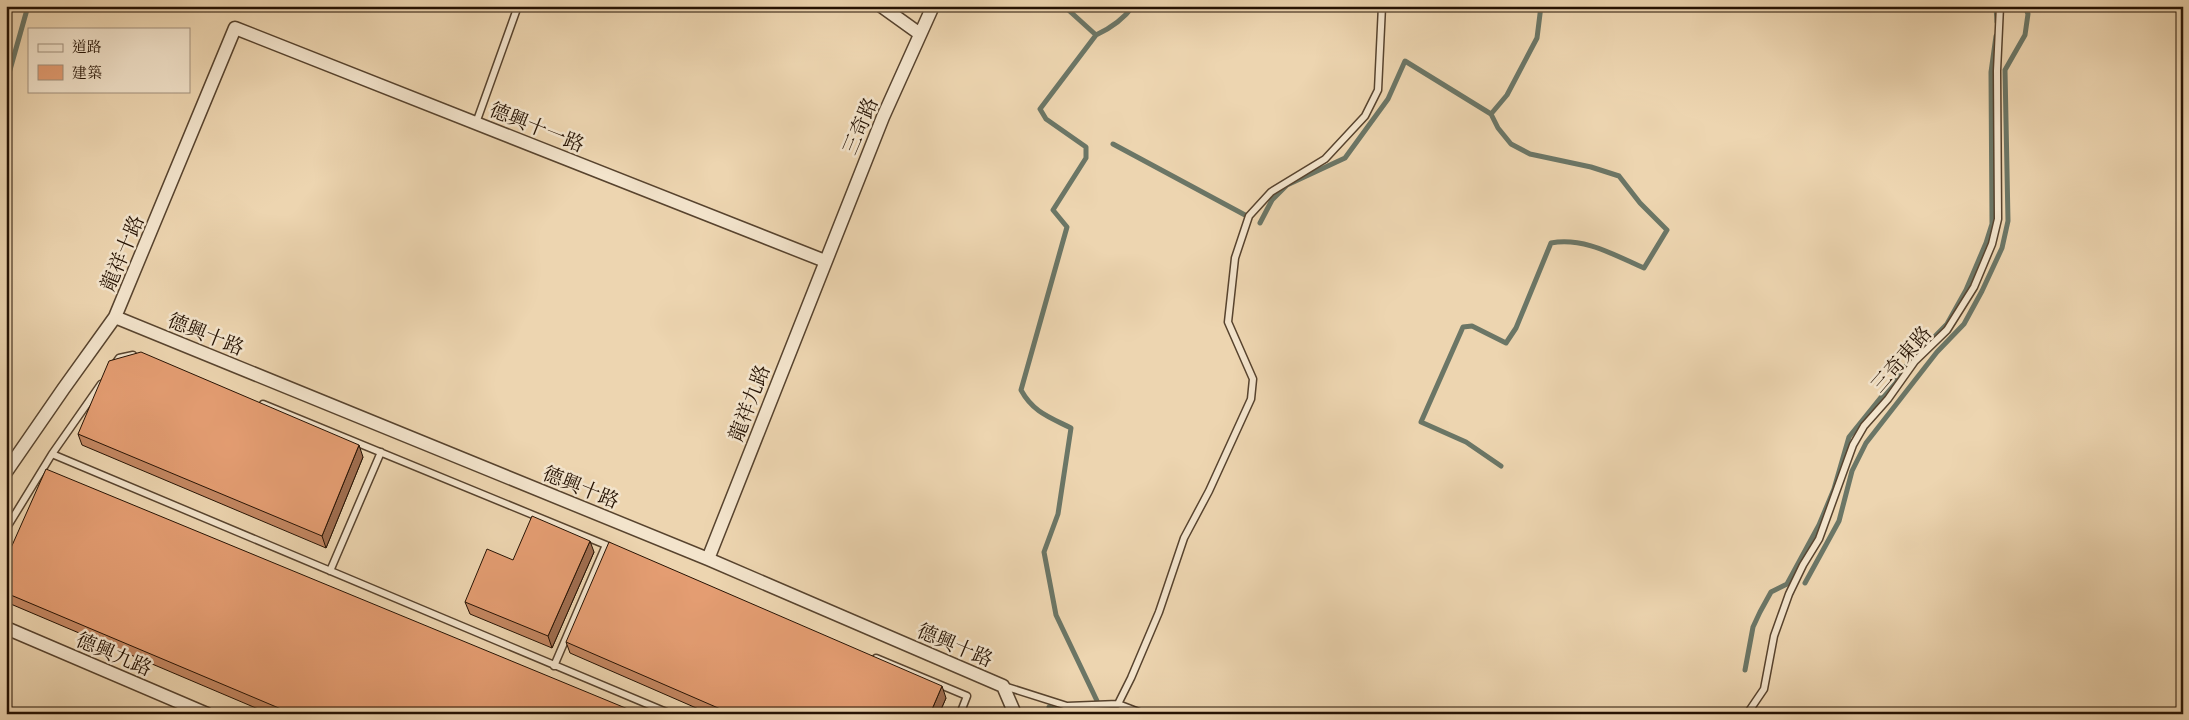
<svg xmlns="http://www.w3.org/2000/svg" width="2189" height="720" font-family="'Old Standard TT','Noto Serif TC',serif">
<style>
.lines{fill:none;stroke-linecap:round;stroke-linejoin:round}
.stream{stroke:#6b7666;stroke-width:5}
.service-casing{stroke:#57432e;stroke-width:9}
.minor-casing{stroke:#57432e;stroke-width:15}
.service{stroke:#f3e4cc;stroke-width:6}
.minor{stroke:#f3e4cc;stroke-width:12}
.wall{fill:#c48762;stroke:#251203}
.shaded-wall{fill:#a06e50;stroke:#251203}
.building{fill:#e49d72;stroke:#251203}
.labels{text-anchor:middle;stroke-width:5;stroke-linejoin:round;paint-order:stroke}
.street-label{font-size:20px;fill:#251203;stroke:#f3e4cc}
</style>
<rect width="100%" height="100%" fill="#edd5b0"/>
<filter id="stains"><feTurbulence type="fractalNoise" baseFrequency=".004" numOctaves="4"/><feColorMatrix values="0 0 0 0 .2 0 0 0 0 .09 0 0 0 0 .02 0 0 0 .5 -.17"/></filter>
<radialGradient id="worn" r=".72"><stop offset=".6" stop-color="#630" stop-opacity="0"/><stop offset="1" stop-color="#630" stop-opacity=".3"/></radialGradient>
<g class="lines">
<path class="stream" d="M1064,6L1096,35
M1996,6L1997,22
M6,84L28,6
M1113,144L1245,215
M1260,223L1272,200L1287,185L1345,158L1388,99L1405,61L1491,114
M1501,466L1466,442L1421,422L1463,327L1472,326L1506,343L1516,328L1551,243C1584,237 1614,255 1644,268L1667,230L1640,203L1619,176L1591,167L1530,154L1511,144L1498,128L1491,114L1507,95L1537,38L1541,6
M1805,583L1839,521L1852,471L1866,443L1937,352L1964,324L1982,291L2002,248L2008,221L2005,70L2025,35L2028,14L2025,6
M1745,670L1753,627L1760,612L1771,592L1787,584L1819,525L1834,489L1849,437L1907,365L1947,324L1966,290L1986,243L1992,224L1991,72L1996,36
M1099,705L1056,615L1044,552L1058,514L1071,428C1049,417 1033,412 1021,390L1067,227L1053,210L1086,158V147L1046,119L1040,109L1096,35C1111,28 1123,20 1133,6
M1049,707L1067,714"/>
<defs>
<path id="service" d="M476,123L518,6
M114,365L119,358L133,355
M263,404L606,545
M52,454L101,384
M6,529L52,454L671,714
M330,571L381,452
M876,658L967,696L960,714
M554,666L606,545L608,546
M1004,686L1067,706L1118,704L1144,714
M1118,704L1131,678L1159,612L1184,538L1209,491L1251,399L1253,379L1228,322L1235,258L1249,216L1271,192L1325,159L1365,116L1378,90L1382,6
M1747,714L1764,689L1774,636L1789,594L1803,565L1819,539L1853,445L1864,426L1888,399L1915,361L1947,330L1974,287L1992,244L1998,219L1997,71L2000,6"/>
<path id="minor" d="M881,6L920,34
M115,317L708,559L1003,686L1015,714
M6,472L64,388L115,317L235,28L825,261
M708,559L883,117L933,6
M6,628L207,714"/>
</defs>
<use href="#service" class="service-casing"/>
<use href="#minor" class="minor-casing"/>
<use href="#service" class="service"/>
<use href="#minor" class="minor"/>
</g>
<path class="wall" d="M78,434L363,457L326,548L82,445Z
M594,552L552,648L470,614L465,602L513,560Z
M6,559L640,714H270L6,602Z
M566,642L946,698L939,714H710L570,653Z"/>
<path class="shaded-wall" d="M359,445L363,457L326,548L322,536Z
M590,541L594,552L552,648L548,636Z
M942,686L946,698L939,714H930Z"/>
<path class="building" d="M141,352L359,445L322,536L78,434L109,361Z
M46,469L640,714H293L6,593V559Z
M532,516L590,541L548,636L465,602L487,549L513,560Z
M609,542L942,686L930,714H732L566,642Z"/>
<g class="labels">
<g class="street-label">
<text transform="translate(860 126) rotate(-67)" y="7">三奇路</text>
<text transform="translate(537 127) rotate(22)" y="7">德興十一路</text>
<text transform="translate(122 253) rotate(-67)" y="7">龍祥十路</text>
<text transform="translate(206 334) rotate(22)" y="7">德興十路</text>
<text transform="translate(1901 359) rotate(-49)" y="7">三奇東路</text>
<text transform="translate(749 403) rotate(-69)" y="7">龍祥九路</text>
<text transform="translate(581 487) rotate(22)" y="7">德興十路</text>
<text transform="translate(955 645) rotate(23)" y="7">德興十路</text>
<text transform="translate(114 654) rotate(23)" y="7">德興九路</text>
</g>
</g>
<rect width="2189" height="720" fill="none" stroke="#edd5b0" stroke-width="25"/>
<rect x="8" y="8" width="2174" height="705" fill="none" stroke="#251203" stroke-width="2.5"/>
<rect x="12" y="12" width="2164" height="695" fill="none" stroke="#251203"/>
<rect x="28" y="28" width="162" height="65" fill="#f3e4cc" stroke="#a1907c"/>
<rect x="38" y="44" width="25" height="8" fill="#f3e4cc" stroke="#a1907c"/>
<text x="72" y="52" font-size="15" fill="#251203">道路</text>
<rect x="38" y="65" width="25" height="15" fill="#e49d72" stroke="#a1907c"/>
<text x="72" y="78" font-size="15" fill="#251203">建築</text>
<rect width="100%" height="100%" filter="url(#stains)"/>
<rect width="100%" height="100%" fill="url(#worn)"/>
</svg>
